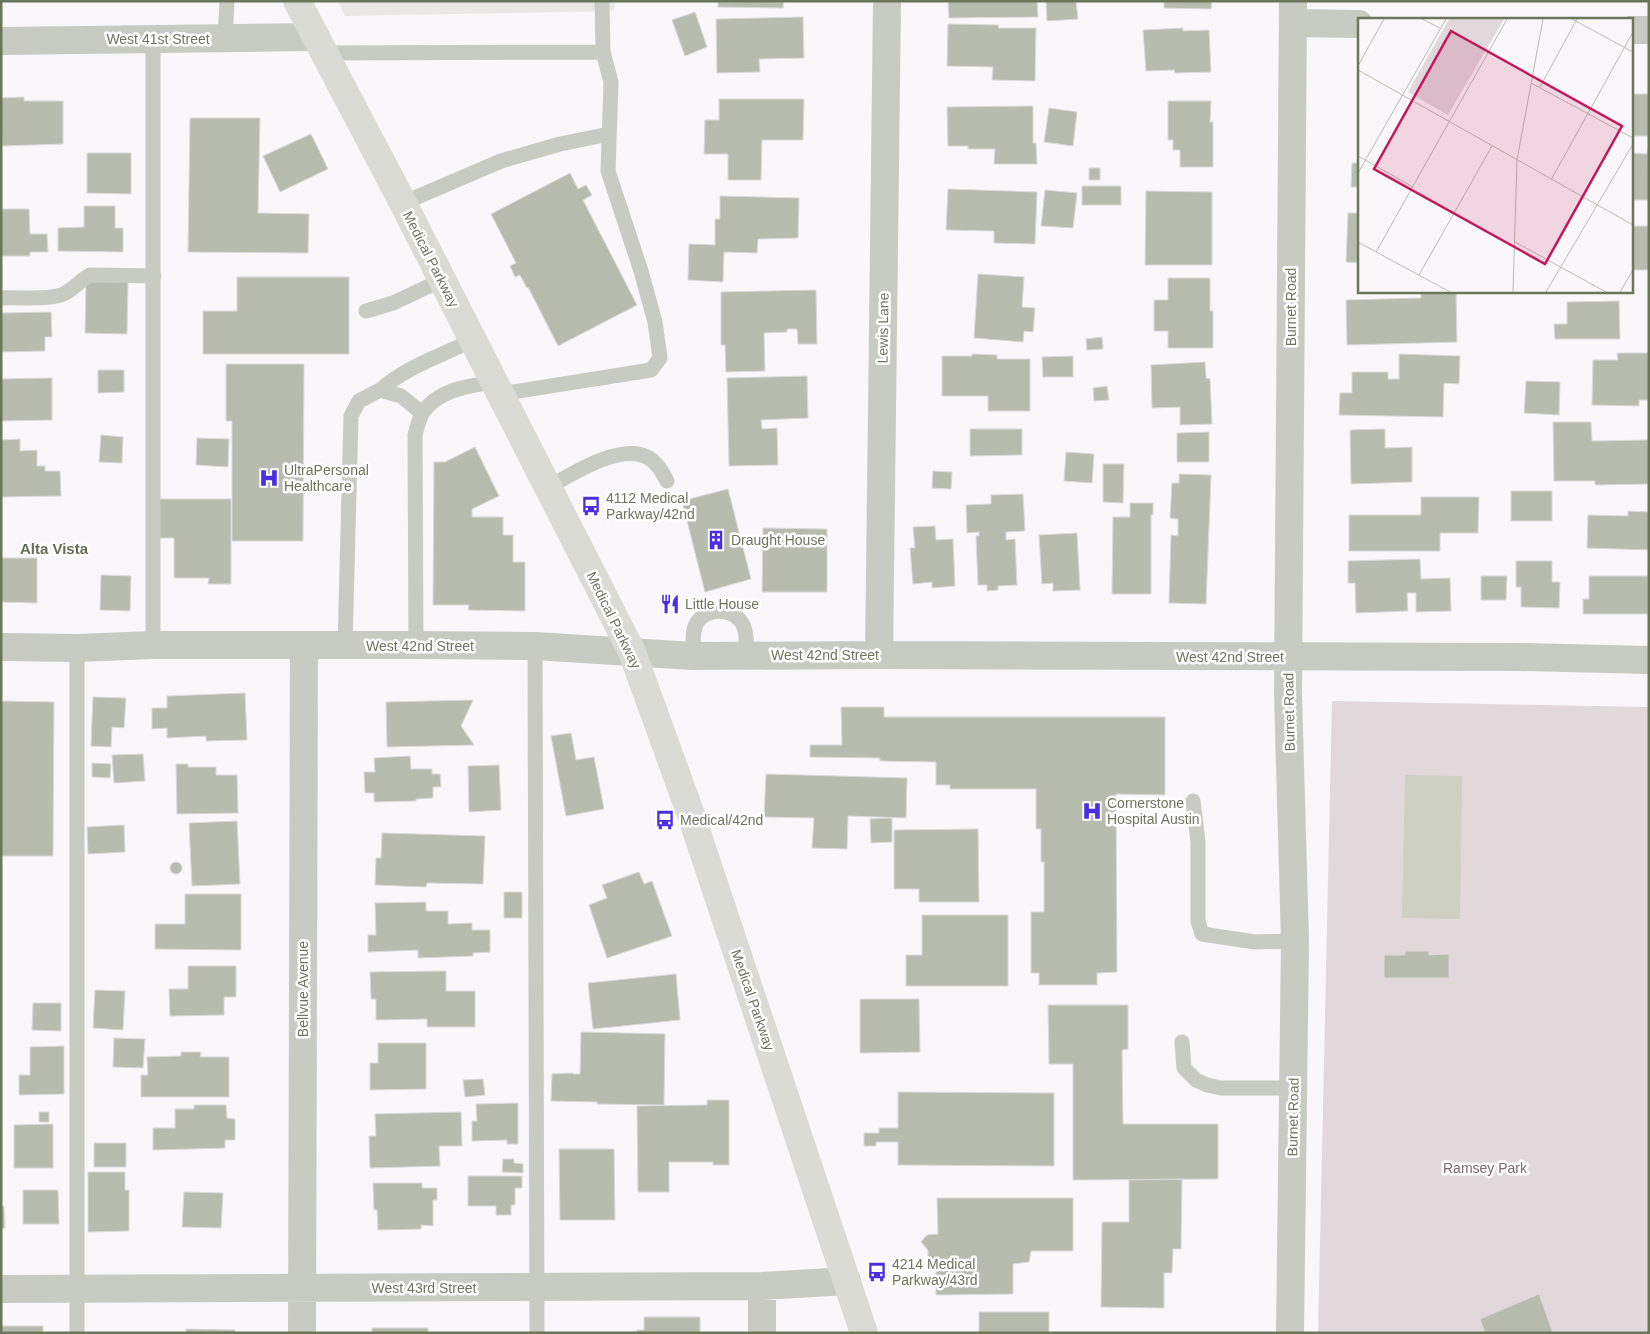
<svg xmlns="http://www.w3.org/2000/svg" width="1650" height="1334" font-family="Helvetica,sans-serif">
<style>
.built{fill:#e9e8e7}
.green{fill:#e1d8dc}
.water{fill:#cdd0c2}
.building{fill:#b7bcae;stroke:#dbd9db}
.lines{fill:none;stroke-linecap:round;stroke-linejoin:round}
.lane{stroke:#c7cbc2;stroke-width:15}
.street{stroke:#c7cbc2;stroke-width:28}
.secondary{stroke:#d9dbd4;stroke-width:28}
.labels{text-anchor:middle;stroke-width:5;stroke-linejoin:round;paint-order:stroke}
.street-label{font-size:14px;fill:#6c765b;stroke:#fff}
.poi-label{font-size:14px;fill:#6c765b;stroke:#fff;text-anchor:start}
.park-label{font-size:14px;fill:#7f676e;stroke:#fff}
.neighbourhood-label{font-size:15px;font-weight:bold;fill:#646d56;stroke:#fff}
.inset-road{fill:none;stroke:#b8bbb0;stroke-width:1}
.view{fill:#c2185b;fill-opacity:0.15;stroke:#c2185b;stroke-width:2.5}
.inset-edge{fill:none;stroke:#6c765b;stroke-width:2.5}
</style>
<rect width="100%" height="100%" fill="#f9f7f9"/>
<path class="built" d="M338,1H615L614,11L345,16Z"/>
<path class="green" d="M1332,701L1649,707V1333H1318Z"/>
<path class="water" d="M1405,775L1462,776L1460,919L1402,918Z"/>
<path class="building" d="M718,1H784L783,8L718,7Z
M948,1H1037L1038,17L949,18Z
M1046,1H1076L1078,19L1047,21Z
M1164,1H1212L1211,9L1164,8Z
M695,12L707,47L685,56L672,20Z
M803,17L804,58L759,59L760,72L717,73L716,19Z
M948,24L999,25L998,28H1036L1035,81L992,80L993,67L947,66Z
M1183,28V31L1209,30L1211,72L1175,73L1174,70L1146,71L1143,30Z
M1631,94H1649V136H1631Z
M24,97V101H63V144L2,146L1,98Z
M719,99H804L803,140H762L761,180H728V154H704L705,120H719Z
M1168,101H1211L1210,122H1213V167H1180V150H1173V140H1168Z
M1033,106V143H1036L1037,164H994L995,149H968V146H948L947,107Z
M1049,108L1077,112L1073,146L1044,142Z
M190,118H260L258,213L309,214L308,253L188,252Z
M311,134L328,169L280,192L263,156Z
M1648,148L1649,200H1631V153L1647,154Z
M87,153H131V194L87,193Z
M1352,163H1359V187H1351Z
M1089,168H1100V180H1089Z
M570,173L578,189L586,185L592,195L583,200L637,305L558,346L528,287L527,288L520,275L515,277L510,266L516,263L491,214Z
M1082,186H1121V205H1082Z
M948,189L1037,192L1035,244L994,243V231L946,230Z
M1045,190L1077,193L1073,228L1041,226Z
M1146,191L1212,192V265H1145Z
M720,196L799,198L798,238L758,239L757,253L724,252L723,282L688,280L689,244L715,245V219H720Z
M84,206H115V228H123V252L58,251V228L84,227Z
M1,209H29L30,234H47L48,252H30V256H1Z
M1348,213H1359V263L1346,262Z
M1631,226H1649V270H1631Z
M978,274L1024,277L1022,307L1035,308L1033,332L1024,331L1023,342L974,338Z
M237,277H349V354H203V311H237Z
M1168,278H1210V311H1213V348H1168V331H1154V300H1168Z
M86,280L128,281L127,334L85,333Z
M816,290L817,344H798L797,329H787V332L764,333L765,371L726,372L725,345H721V292Z
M1421,291H1456L1457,342L1347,345L1346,300L1421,298Z
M1619,301L1620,339H1555L1554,324H1567V302Z
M51,312L52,337H45V351L1,352V313Z
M1102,337L1103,349L1087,350L1086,339Z
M1617,353H1649V400H1639V406L1592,405L1593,360H1618Z
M972,354L997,355V359H1030V411H988V396H942V356H972Z
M1399,354L1460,356L1459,384L1444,383L1443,417L1339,415L1340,393H1352V372H1388V379H1399Z
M1073,356V377H1043L1042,357Z
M1205,362L1206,378L1210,379L1212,424L1180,425V407L1152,408L1151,365Z
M226,364H304L303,541H232V421H226Z
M98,370H124V392L98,393Z
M807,376L808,418L761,420L762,429L777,428L778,465L729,466L727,378Z
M52,378V420L1,421V379Z
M1526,381L1560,382L1559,415L1524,413Z
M1107,386L1109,400L1094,401L1093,388Z
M1553,422H1591L1592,441L1649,440V484L1595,485V481H1554Z
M970,429H1022V455L970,456Z
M1385,429V448L1412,447V482L1351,484L1350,430Z
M1209,432V462H1177V433Z
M101,435L123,437L122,463L99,462Z
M197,438L229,439L228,467L196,465Z
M20,439V451L37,450V466H45V471H60L61,496L1,497V440Z
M475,447L499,496L472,509V517H503V535H513V562H525V611L468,610L469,605H433L434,462H445Z
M1066,452L1094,454L1092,483L1064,481Z
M1103,464H1124L1123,503L1103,502Z
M933,471L952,472L951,489L932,488Z
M1179,474L1211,475L1206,604L1169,603L1171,535L1178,536V519L1170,518L1172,483H1179Z
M728,489L751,579L705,592L682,501Z
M1511,491H1552V521H1511Z
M1023,494L1025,531L1006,532V540L1015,539L1017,585L998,586V590L987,591V585H978L976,536H979V532L967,533L966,505L991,504V495Z
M1421,497H1479L1478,533H1440V551H1349V515H1421Z
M159,499H231V584H208L209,578H174V538H159Z
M1130,503H1153V515H1151V594H1112L1113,517H1130Z
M1628,511L1649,512V550L1587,548L1588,515L1628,516Z
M935,526L936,540L953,539L955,586L932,588V582L913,584L910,548H915L913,527Z
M763,528L827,529V592H762Z
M1077,533L1080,590L1053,591V583L1042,584L1039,535Z
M1,558H37V603L1,602Z
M1420,559L1421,579L1450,578L1451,611L1416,612V593H1407L1408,611L1356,613L1355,583H1348V561Z
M1516,561H1552V582H1560L1559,608L1521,607V587H1516Z
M101,575L131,576L130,611L100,610Z
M1481,576H1507L1506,600H1481Z
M1589,576H1648V614H1583V599H1589Z
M245,693L247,740L206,741V736L167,738V728L152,729V708H167V696Z
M93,697L126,698L124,728L112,727L111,747L91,746Z
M473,700L461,726L474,745L387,747L386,702Z
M1,701L54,702L53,856H1Z
M841,707H884V717H1165V795L1116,794L1117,972L1097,973V985H1039V973H1031V912H1044V862H1041V829H1036V789H950V785H936V762L880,761V758L810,757V745H842Z
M571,733L576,760L594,757L604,809L566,816L551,736Z
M143,754L145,781L114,783L112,755Z
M410,756L411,769H432V774H440L441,787H433V798L416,799V801L374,802V793H365L364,772H375L374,758Z
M92,763L111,764L110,778L92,777Z
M176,764H188V767H216V775H237L238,813L177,814Z
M499,765L501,810L469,812L468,766Z
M766,774L907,778L906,818L848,816L847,849L812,848L814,818L764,817Z
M892,818V842L871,843L870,819Z
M237,821L240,884L192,886L189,823Z
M124,825L125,852L88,854L87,827Z
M978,829L979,902H919V889H894V830Z
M382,833L485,836L483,884L427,883L426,887L375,885L376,858H381Z
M170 868a6 6 0 1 1 12 0a6 6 0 1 1-12 0Z
M639,872L644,884L652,881L672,936L607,958L589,905L607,898L602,885Z
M504,892H522V918H504Z
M185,894H241V950L155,949V924H185Z
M426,902V911H448V924L472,923V930H490V952L473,953V956L418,958V950L368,952V935H376L375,903Z
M922,915H1008V986H906V955H922Z
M1405,951H1429V955L1449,954V978H1384V955H1405Z
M188,966H236V997H224V1015L170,1016L169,989H188Z
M446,971V991H475V1027H427V1019L376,1020V999H371V997L370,972Z
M676,974L680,1020L593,1029L588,983Z
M95,990L125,991L123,1030L93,1028Z
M860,999H919L920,1052L860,1053Z
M33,1003H61V1031L32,1030Z
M1048,1005H1128V1049L1122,1050L1123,1124H1218V1179L1073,1180V1064H1049Z
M581,1032L665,1034L664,1105L597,1104V1102L551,1101L552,1074L573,1073V1074H580Z
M114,1038L145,1039L143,1068L113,1067Z
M378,1043H426V1089L370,1090V1063H378Z
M64,1046V1094L19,1095V1075H30V1047Z
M181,1052H201L200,1057H229V1097H141V1075H148L147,1057L181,1056Z
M483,1079L485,1095L465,1097L463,1080Z
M898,1092L1054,1093V1166L898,1165V1142H876V1146H864V1133H879V1128H898Z
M707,1100H729V1165H713V1162H669V1192H638L637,1106L707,1105Z
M518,1103V1144H507V1140L472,1141V1121H477L476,1104Z
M194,1105H226L227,1118L235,1119V1140H225V1148L153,1150V1128H175V1109H194Z
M39,1112H49V1122H39Z
M461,1112L462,1146H439L440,1166L370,1168L369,1136H376L375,1114Z
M53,1124V1168H14V1125Z
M94,1143H126V1167H94Z
M559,1149H614L615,1220H560Z
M503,1159H514V1163L523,1164V1173L502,1172Z
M88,1172H125V1190H129V1231L88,1232Z
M468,1176H522V1188H515V1205H511V1215H496V1206H468Z
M1182,1179L1181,1249H1173L1172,1273H1164V1308L1101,1307L1102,1222H1129V1180Z
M373,1183H422V1188H437V1200H433V1226L421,1225V1229L378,1230L377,1210H374Z
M23,1190H58L59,1224H23Z
M184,1192L223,1193L221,1228L182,1227Z
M937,1198H1073V1251H1031L1029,1262L1013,1264V1294L936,1295V1269H928V1250L921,1242L927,1235L938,1234Z
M1,1206H4L5,1228L1,1229Z
M1539,1294L1553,1333H1485L1480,1319Z
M979,1312H1049V1333H979Z
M644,1317H700V1333H637V1330H644Z
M1,1326H43V1333H1Z
M372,1328H428V1333H372Z
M186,1329L235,1330V1333H186Z"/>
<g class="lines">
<path class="lane" d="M225,38L227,1
M324,53L603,52L602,1
M403,203L501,161L560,144L609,134
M1,298C17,297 47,300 61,295C72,291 79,281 90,275L154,276
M366,311L393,303L442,280
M380,390C406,367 442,355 473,340
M500,394L651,370L660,358L655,322L641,271L608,171L611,82L603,52
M549,487C572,474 620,443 647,457C657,462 662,472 667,481
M153,645V38
M416,645L415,435C417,428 419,418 423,412C439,389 469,386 494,382
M345,646L351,416L359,401L380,390L401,396L422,413
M535,646L537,1333
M77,648V1333
M693,656C694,646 691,629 698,621C711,606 737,609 744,627C747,636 746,646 747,655
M1193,801L1198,842V921L1202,934L1255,942L1295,941
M1182,1042L1184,1068L1196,1080L1207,1085L1221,1088H1293"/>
<path class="street" d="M1293,23L1359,24
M1631,30H1649
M1,41L316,37
M1,647L77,648L153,645H416L535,646L693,656L879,655L1519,657L1649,660
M879,655L887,1
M762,1286V1333
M1,1289L762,1286L847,1281
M302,1333L304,646
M1290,1333L1295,941L1288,694L1293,1"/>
<path class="secondary" d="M297,1L403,203L632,652L690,812L864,1333"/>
</g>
<defs>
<symbol id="hospital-bare" viewBox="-9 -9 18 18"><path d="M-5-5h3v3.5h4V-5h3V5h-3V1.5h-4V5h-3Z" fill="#4c2de4" stroke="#fff" stroke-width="2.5" paint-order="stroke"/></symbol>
<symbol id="bus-bare" viewBox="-9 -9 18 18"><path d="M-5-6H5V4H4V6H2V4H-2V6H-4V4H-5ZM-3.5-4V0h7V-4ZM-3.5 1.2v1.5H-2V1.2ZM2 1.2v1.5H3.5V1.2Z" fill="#4c2de4" stroke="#fff" stroke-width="2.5" paint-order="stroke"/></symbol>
<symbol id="building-bare" viewBox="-9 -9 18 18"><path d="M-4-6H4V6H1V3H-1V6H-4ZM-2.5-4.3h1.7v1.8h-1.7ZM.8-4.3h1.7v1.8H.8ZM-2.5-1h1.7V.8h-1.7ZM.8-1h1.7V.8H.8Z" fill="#4c2de4" stroke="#fff" stroke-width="2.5" paint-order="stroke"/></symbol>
<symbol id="restaurant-bare" viewBox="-9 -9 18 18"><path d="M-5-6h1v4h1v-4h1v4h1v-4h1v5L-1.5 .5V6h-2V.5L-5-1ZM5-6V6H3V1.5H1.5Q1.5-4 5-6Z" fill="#4c2de4" stroke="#fff" stroke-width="2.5" paint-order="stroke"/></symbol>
</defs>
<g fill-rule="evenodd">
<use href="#hospital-bare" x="255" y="464" width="28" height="28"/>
<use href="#bus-bare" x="577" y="492" width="28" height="28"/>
<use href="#building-bare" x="702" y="526" width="28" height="28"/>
<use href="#restaurant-bare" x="656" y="590" width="28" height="28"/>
<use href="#hospital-bare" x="1078" y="797" width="28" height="28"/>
<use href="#bus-bare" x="651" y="806" width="28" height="28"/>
<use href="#bus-bare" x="863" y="1258" width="28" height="28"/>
</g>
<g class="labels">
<g class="street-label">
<text x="158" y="44">West 41st Street</text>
<text transform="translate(431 259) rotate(63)" y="5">Medical Parkway</text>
<text transform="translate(1291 307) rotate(-90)" y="5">Burnet Road</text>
<text transform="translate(883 328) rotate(-89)" y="5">Lewis Lane</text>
<text transform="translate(614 620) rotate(64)" y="5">Medical Parkway</text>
<text x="420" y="651">West 42nd Street</text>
<text x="825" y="660">West 42nd Street</text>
<text x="1230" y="662">West 42nd Street</text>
<text transform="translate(1289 712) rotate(-91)" y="5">Burnet Road</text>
<text transform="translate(303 989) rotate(-90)" y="5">Bellvue Avenue</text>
<text transform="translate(753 1000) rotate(71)" y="5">Medical Parkway</text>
<text transform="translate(1293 1117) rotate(-89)" y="5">Burnet Road</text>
<text x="424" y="1293">West 43rd Street</text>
</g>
<g class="poi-label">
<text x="284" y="475">UltraPersonal<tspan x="284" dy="16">Healthcare</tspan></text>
<text x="606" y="503">4112 Medical<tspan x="606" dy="16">Parkway/42nd</tspan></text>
<text x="731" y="545">Draught House</text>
<text x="685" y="609">Little House</text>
<text x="1107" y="808">Cornerstone<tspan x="1107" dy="16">Hospital Austin</tspan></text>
<text x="680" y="825">Medical/42nd</text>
<text x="892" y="1269">4214 Medical<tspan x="892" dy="16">Parkway/43rd</tspan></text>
</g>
<g class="park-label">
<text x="1485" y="1173">Ramsey Park</text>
</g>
<g class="neighbourhood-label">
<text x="54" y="554">Alta Vista</text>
</g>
</g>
<g transform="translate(1358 18)">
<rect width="275" height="275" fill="#f9f7f9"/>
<path d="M91,1H146L90,97L50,74Z" fill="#e1d8dc"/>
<path class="inset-road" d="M64,1L82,10M214,1L275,34M0,48L26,1M0,52L275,207M173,65L275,120M182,69L219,1M0,138L55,169M0,155L88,1M193,162L275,14M0,224L92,274M157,224L248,274M18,234L149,1M61,257L134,128M155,274L159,142L185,1M188,274L275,126M262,274L275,252"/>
<path class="view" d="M93,13L264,108L187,246L16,151Z"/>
<rect width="275" height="275" class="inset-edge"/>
</g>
<rect width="1650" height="1334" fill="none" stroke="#6c765b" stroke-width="5"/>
</svg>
